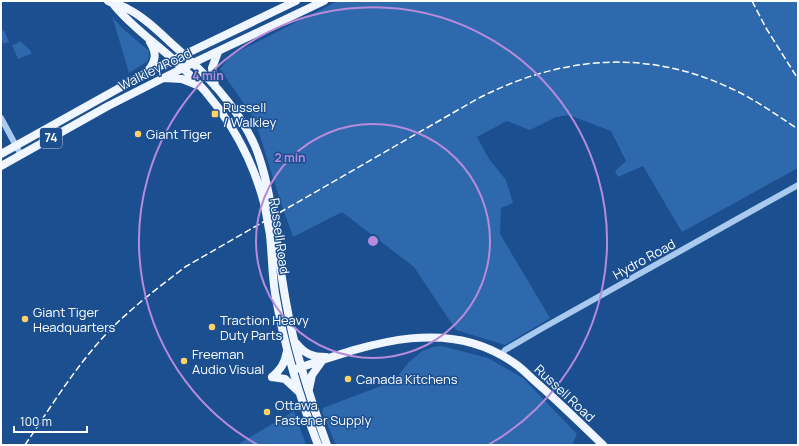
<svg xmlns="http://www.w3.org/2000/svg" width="799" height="446" font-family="Manrope,sans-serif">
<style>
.green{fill:#2e69ad}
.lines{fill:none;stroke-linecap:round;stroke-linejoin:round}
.minor{stroke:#a9c9ee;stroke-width:6}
.major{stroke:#f0f6ff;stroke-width:8}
.rail{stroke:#fff;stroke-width:1.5;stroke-dasharray:7 3;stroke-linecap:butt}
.major-bridge{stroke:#f0f6ff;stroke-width:8}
.ring{fill:none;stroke:#b68bdc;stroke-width:2}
.poi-dot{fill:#ffd166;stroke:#1b4f8f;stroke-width:1.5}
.labels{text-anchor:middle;stroke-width:3;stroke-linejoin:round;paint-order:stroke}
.shield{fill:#1b4f8f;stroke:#bbcadd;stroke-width:1}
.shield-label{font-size:12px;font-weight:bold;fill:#fff}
.street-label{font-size:13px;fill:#fff;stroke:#1b4f8f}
.poi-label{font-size:13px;fill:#fff;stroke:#1b4f8f;text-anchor:start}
.centre{fill:#b68bdc;stroke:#1b4f8f;stroke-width:2}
.ring-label{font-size:12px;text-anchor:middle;font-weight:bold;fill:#b68bdc;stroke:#1b4f8f;stroke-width:3;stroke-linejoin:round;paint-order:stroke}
</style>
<rect width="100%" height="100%" fill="#1b4f8f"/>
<path class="green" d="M338,1H798V168L682,232L643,166L618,177L615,171L626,161L611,131L569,115L556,117L530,130L507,121L477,137L489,159L506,180L513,203L501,208L500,234L550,318L505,345L456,330L414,267L342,212L293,237L279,197L255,120L220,69L231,55Z
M112,16L121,27L149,51L148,61L129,73Z
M4,30L9,42L4,44L1,38V31Z
M20,41L31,51V54L18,59L12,45L16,44Z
M442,346L488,358L523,378L577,434L572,445H336L322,412L323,408L394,381L408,363L422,351L433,347Z
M294,411L306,445H237Z"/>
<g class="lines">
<path class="minor" d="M1,118L21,155
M502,355L505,350L541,329L798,185"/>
<path class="major" d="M108,1C115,5 122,5 128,9C144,17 158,31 171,43C204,72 237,105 255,146C263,165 267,185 271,205
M114,5C131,26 154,42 174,60C219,99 251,150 265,207
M148,71C156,61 157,53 150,42
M164,78L182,79L197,85
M215,86L212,68L218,52
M1,154L148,72L296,1
M1,166L108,106L193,63L324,1
M276,233C280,268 285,302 293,336C302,373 314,409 327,445
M270,235C272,254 272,274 275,293C284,345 299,396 318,445
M296,343C305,354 312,357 326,357
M293,370C364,346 445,314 514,363C522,368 529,376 537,383C560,403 581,424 603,445
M272,377C281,369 285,363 287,351
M272,377L285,379L298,391
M309,389L312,375L322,361"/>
<path class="rail" d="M752,1L766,28L798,79
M25,445C48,411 71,374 98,343C123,314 154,291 185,267L477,99C558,57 643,48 728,87C753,98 775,114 798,129"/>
<path class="major-bridge" d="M271,205L276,233
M265,207L270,235"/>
</g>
<g class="ring">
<circle cx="373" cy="241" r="117"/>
<path d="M258 445A234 234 0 1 1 488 445"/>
</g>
<g class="poi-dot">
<rect x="211" y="110" width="8" height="8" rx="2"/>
<circle cx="138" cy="134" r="4"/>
<circle cx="25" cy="319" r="4"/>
<circle cx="212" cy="327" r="4"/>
<circle cx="184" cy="361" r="4"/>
<circle cx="348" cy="379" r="4"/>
<circle cx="267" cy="412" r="4"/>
</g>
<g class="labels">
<rect class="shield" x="40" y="128" width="22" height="20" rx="3"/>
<g class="shield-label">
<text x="51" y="142">74</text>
</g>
<g class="street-label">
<text transform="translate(155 69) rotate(-26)" y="5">Walkley Road</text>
<text transform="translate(280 236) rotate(82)" y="5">Russell Road</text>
<text transform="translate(644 259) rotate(-29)" y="5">Hydro Road</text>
<text transform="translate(565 393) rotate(43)" y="5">Russell Road</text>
</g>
<g class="poi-label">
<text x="223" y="112">Russell<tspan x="223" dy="15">/ Walkley</tspan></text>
<text x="146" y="139">Giant Tiger</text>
<text x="33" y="317">Giant Tiger<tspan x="33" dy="15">Headquarters</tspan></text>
<text x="220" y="325">Traction Heavy<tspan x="220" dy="15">Duty Parts</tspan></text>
<text x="192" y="359">Freeman<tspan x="192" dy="15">Audio Visual</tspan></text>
<text x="356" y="384">Canada Kitchens</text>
<text x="275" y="410">Ottawa<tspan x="275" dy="15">Fastener Supply</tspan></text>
</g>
</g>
<circle cx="373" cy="241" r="6" class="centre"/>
<g class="ring-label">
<text x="208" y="80">4 min</text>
<text x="290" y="162">2 min</text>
</g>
<rect width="799" height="446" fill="none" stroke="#ffffff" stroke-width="4"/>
<path d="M14 426v6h73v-6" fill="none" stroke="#ffffff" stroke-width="2"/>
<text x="20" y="426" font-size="12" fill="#ffffff" stroke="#1b4f8f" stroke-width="3" paint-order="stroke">100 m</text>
</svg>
